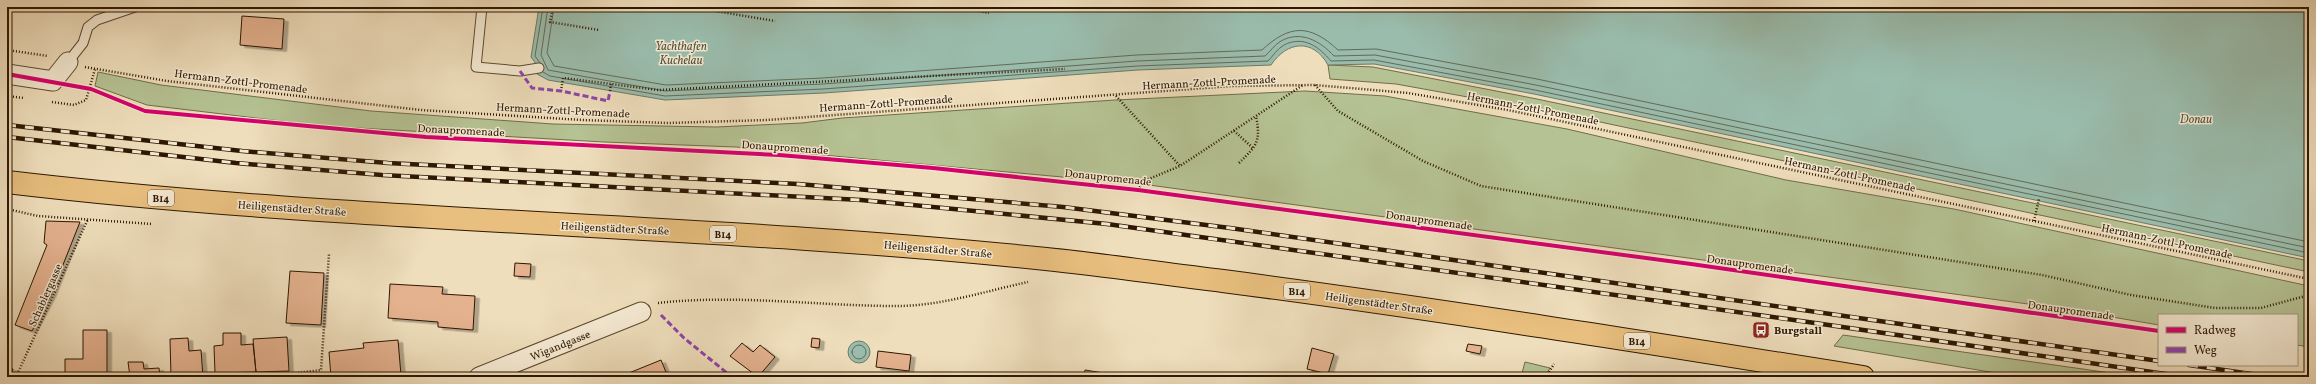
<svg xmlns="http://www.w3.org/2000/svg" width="2316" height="384" font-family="Vollkorn,serif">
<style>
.green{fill:#b5c293;stroke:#716c4a}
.water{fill:#9abcac;stroke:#6e7a67}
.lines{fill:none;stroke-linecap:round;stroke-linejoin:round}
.shore{stroke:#646a56;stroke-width:1}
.building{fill:#e4b28f;stroke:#2d1700;filter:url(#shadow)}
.service-casing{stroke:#5e492f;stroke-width:11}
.minor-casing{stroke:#5e492f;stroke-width:21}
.primary-casing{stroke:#2d1700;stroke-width:24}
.path{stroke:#2d1700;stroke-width:2.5;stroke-dasharray:1 2;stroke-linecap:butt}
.service{stroke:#f5ead3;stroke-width:9}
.minor{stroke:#f5ead3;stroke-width:19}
.primary{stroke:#e8bf7e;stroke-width:22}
.rail-casing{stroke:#2d1700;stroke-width:4.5}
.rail{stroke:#f5ead3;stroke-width:3;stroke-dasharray:9;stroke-linecap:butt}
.quiet{stroke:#8e44ad;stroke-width:3;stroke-dasharray:6 3;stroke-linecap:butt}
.cycleway-casing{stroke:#f5ead3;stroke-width:6}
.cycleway{stroke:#d6006c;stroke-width:4}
.labels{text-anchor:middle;stroke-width:3;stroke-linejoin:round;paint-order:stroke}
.shield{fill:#f5ead3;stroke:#69563f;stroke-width:1}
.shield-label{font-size:10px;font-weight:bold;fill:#2d1700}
.street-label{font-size:11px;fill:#2d1700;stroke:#f5ead3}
.poi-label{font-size:11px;font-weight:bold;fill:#2d1700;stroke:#f5ead3;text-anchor:start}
.water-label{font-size:12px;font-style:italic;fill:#53513c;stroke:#f5ead3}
</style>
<defs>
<filter id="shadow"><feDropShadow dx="4.5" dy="2.5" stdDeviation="0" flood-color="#0004"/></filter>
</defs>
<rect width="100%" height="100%" fill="#efdebc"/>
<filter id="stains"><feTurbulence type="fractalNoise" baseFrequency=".005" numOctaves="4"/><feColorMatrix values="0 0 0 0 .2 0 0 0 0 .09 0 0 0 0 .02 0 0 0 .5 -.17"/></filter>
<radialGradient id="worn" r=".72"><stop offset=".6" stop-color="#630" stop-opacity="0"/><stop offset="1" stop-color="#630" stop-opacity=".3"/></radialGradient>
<path class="green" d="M1328,65L1373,67L1532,98L2309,261V272L1567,115L1396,84L1330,79Z
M98,72L161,85L371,111L553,124L716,127L802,123L842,118L1115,100L1305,91L1385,96L1567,129L1786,180L1954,209L2309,286V347L2297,345V315H2159V325L2065,309L1149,185L736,147L604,142L323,126L147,105L95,86Z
M1843,335L2139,377H2020L1834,346Z
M1525,362L1550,368L1545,377H1521Z"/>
<path class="water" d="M539,7H2309V258L1534,94L1374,64L1328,65C1313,38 1287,41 1271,65L1138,70L824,93L665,100L548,80L537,74L539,68L531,57Z
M848 352a11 11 0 1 1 22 0a11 11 0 1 1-22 0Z"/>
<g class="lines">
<path class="shore" d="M548,7L541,55L548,70L665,91L823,84L1137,61L1265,56C1270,52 1274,45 1281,41C1301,30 1320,41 1334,56L1375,55L1536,85L2309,248
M554,7L547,53L554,66L666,85L823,78L1137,55L1262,50C1289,25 1309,23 1338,50L1376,49L1537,79L2309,242
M540,63L535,56L543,7
M543,72L550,76L665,96L823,89L1137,66L1268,61C1273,56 1277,49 1284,45C1304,35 1319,47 1331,61L1374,60L1535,90L2309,253
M852 352a7 7 0 1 1 14 0a7 7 0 1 1-14 0Z"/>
</g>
<path class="building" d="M242,16L284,19L282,49L240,45Z
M46,221L80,222L51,295L32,331L15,325L47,245L44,243Z
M515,263L531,264L530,277L514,276Z
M290,271L324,273L321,325L286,323Z
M390,284L443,287L442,294L475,296L473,330L438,327V322L388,318Z
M83,330H107V377H65V359H83Z
M223,333H241V345L253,344L256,372L215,373L214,346L223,345Z
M287,337L289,371L256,372L253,339Z
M188,338L189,351L201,350L203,377H171L170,339Z
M812,338L820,339L819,348L811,347Z
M398,340L401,375L331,377L329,352L364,348L363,343Z
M742,343L753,352L760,345L775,357L758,377L730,356Z
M1468,344L1482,346L1480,354L1466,351Z
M1312,348L1334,354L1328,374L1307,369Z
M878,351L911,355L909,371L876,367Z
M661,360L668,377H619Z
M128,362H143L144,369L159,368L160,377H122H130Z
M7,367L13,369L10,377H7Z
M1085,370L1128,377H1084Z"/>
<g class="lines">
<defs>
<path id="service" d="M482,7L476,67L520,71L539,68
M68,62L83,43L88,27L97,20L135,7"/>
<path id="minor" d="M7,74L53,81L68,62
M479,377L641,312"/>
<path id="primary" d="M7,182C352,223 700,223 1046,259C1105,265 1164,274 1223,281C1437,309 1650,343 1863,377"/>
</defs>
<use href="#service" class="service-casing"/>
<use href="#minor" class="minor-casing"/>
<use href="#primary" class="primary-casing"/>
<path class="path" d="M553,7L550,22L599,30
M692,7L775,21
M959,7L989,13
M7,50L48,56
M85,67L167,81L421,110L582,120L668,123L767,120L1232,86L1315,85L1408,93L1508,110L2309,279
M1315,85L1338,111L1423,161L1481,186L2042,275L2131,295L2215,308H2261L2309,295
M561,91L563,78L659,90L1065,69
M610,91L611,84
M7,96L24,98
M1116,96L1180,166
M52,102L74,105L86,100L95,69
M1234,131L1254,149
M1239,163C1257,145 1261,142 1256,116
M1138,190L1144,181L1180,166L1303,85
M7,209L38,216L152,224
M2034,221L2039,199
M658,303C738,294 817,306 897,306C941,306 986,291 1028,282
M16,377L88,219
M297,377L296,373L321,370L329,254
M1546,377L1554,364"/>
<use href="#service" class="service"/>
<use href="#minor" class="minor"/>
<use href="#primary" class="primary"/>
<defs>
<path id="rail" d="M7,125L242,151L388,163L798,184L1063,207L1230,228L2159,361
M7,137L236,163L382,175L861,200L1107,224L1808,322L2186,377
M2189,365L2272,377"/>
</defs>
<use href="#rail" class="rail-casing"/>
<use href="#rail" class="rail"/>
<path class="quiet" d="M520,71L532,88L561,91L608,101L610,91
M661,315L684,338L732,377"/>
<defs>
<path id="cycleway" d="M7,74L91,89L145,111L426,137L779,155L933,168L1138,190L1691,264L2159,331"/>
</defs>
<use href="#cycleway" class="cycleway-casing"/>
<use href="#cycleway" class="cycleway"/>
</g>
<defs>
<symbol id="bus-square" viewBox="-11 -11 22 22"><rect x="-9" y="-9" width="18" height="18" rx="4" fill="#8f2418" stroke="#f5ead3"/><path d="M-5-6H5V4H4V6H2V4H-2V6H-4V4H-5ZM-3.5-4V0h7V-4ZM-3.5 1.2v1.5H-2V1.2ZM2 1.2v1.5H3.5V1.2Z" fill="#fff"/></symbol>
</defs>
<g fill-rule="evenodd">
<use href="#bus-square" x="1751" y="320" width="20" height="20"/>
</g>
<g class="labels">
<g class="shield">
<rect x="148" y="190" width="26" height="16" rx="3"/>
<rect x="710" y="226" width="26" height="16" rx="3"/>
<rect x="1284" y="283" width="26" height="16" rx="3"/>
<rect x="1624" y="333" width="26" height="16" rx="3"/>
</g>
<g class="shield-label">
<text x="161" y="202">B14</text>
<text x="723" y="238">B14</text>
<text x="1297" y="295">B14</text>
<text x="1637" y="345">B14</text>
</g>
<g class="street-label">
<text transform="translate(241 81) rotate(7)" y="4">Hermann-Zottl-Promenade</text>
<text transform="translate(1209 82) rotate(-3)" y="4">Hermann-Zottl-Promenade</text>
<text transform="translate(886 103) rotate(-4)" y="4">Hermann-Zottl-Promenade</text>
<text transform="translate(1533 108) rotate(11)" y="4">Hermann-Zottl-Promenade</text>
<text transform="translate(563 110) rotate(3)" y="4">Hermann-Zottl-Promenade</text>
<text transform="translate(461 130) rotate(3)" y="4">Donaupromenade</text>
<text transform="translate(785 147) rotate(4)" y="4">Donaupromenade</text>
<text transform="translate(1850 174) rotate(12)" y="4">Hermann-Zottl-Promenade</text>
<text transform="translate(1108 177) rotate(6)" y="4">Donaupromenade</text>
<text transform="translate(292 208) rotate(4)" y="4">Heiligenstädter Straße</text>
<text transform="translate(1429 220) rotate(8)" y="4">Donaupromenade</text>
<text transform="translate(615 228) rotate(3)" y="4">Heiligenstädter Straße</text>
<text transform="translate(2167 241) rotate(12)" y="4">Hermann-Zottl-Promenade</text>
<text transform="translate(938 249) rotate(5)" y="4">Heiligenstädter Straße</text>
<text transform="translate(1750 264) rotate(8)" y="4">Donaupromenade</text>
<text transform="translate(45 295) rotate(-66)" y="4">Schablergasse</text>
<text transform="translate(1379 303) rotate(8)" y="4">Heiligenstädter Straße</text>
<text transform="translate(2071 310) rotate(8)" y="4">Donaupromenade</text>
<text transform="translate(560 345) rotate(-22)" y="4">Wigandgasse</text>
</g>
<g class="poi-label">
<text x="1774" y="334">Burgstall</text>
</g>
<g class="water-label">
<text x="681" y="50">Yachthafen<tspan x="681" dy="14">Kuchelau</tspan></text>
<text x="2196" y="123">Donau</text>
</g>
</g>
<rect width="2316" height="384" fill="none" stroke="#efdebc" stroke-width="24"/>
<rect x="8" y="8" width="2300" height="368" fill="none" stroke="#2d1700" stroke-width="2"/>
<rect x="12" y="12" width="2292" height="360" fill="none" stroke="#2d1700"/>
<rect x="2158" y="314" width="140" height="52" fill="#f5ead3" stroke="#a5967f"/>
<rect x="2166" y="327" width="20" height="6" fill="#d6006c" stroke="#a5967f"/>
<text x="2194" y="334" font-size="12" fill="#2d1700">Radweg</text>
<rect x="2166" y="347" width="20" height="6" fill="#8e44ad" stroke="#a5967f"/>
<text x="2194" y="354" font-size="12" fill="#2d1700">Weg</text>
<rect width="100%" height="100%" filter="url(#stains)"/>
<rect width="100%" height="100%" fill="url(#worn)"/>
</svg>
